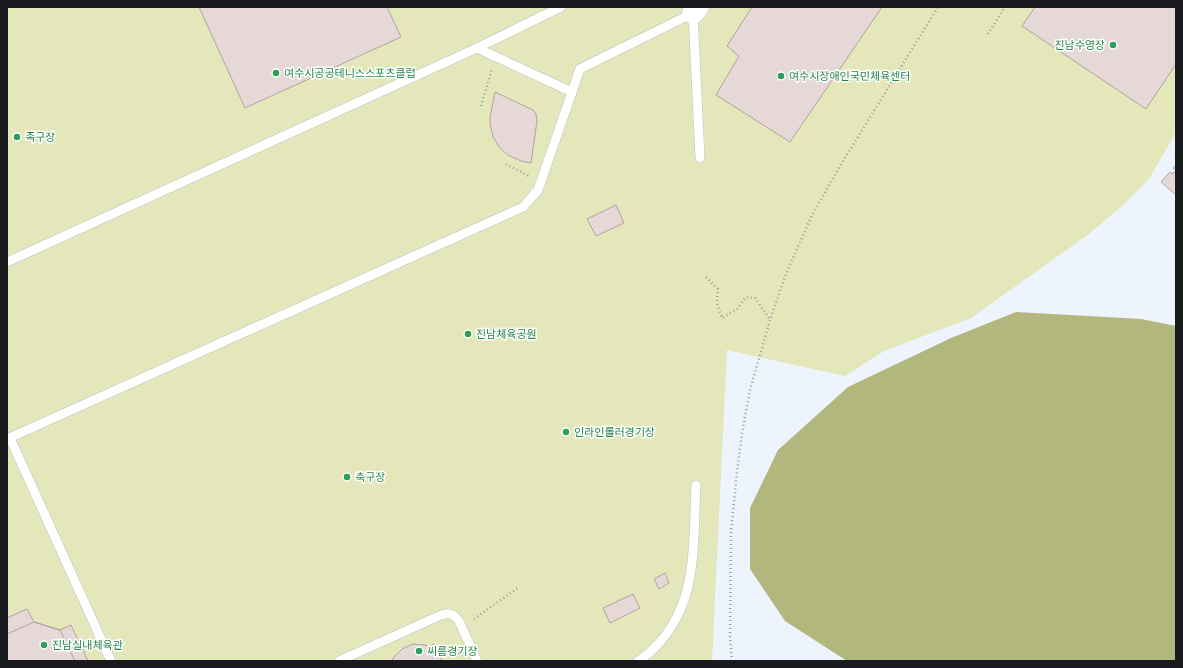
<svg xmlns="http://www.w3.org/2000/svg" width="1183" height="668" font-family="'PT Sans Narrow','Noto Sans KR',sans-serif">
<style>
.green{fill:#e3e7b9}
.forest{fill:#b2b77e}
.building{fill:#e6d8d7;stroke:#b0a3a2}
.lines{fill:none;stroke-linecap:round;stroke-linejoin:round}
.service-casing{stroke:#bbc2cc;stroke-width:10}
.tertiary-casing{stroke:#bbc2cc;stroke-width:23}
.path{stroke:#999fa6;stroke-width:2.5;stroke-dasharray:1 3;stroke-linecap:butt}
.service{stroke:#fff;stroke-width:9}
.tertiary{stroke:#fff;stroke-width:22}
.leisure-dot{fill:#2e9e5b;stroke:#fff;stroke-width:1.5}
.labels{text-anchor:middle;stroke-width:3;stroke-linejoin:round;paint-order:stroke}
.leisure-label{font-size:11px;fill:#27864d;stroke:#fff;text-anchor:start}
</style>
<rect width="100%" height="100%" fill="#edf4fe"/>
<path class="green" d="M7,7H1176V132L1149,179L1121,207L1089,234L971,318L884,351L845,376L727,350L712,661H7Z"/>
<path class="forest" d="M1016,312L1141,319L1176,326V661H847L785,621L750,569V508L778,450L848,387L951,338Z"/>
<path class="building" d="M199,7H387L401,37L245,108Z
M752,7H882L790,142L716,95L739,56L727,46Z
M1035,7H1176V64L1146,109L1022,26Z
M495,92L533,110L536,114L537,121L531,163L521,161L508,155L500,148L493,137L490,124V117Z
M1176,165V195L1161,182L1170,172L1173,174L1176,170L1173,168Z
M616,205L624,223L596,236L587,219Z
M665,573L669,583L659,589L654,579Z
M633,594L640,608L610,623L603,608Z
M27,609L34,622L60,630L71,625L88,661H7V618Z
M34,622L60,630L75,661H7V634Z
M413,644L425,645L429,647L434,644L442,661H392L394,657L402,649Z"/>
<g class="lines">
<defs>
<path id="service" d="M477,48L572,92
M7,262L477,48L561,7
M10,438L111,661
M7,439L523,207L538,190L580,69L693,13L700,158
M339,661L441,615C449,612 454,614 459,621L477,661
M638,661C646,656 653,650 659,643C699,599 693,540 696,485"/>
<path id="tertiary" d="M693,13L698,7"/>
</defs>
<use href="#service" class="service-casing"/>
<use href="#tertiary" class="tertiary-casing"/>
<path class="path" d="M988,34L1005,7
M481,106L492,69
M506,164L529,176
M706,277L718,289L717,303L722,318L737,309L746,297L755,298L770,320
M474,619L519,587
M732,661L730,637L731,531L737,472L742,433L750,390L770,320L786,274L812,215L840,166L938,7"/>
<use href="#service" class="service"/>
<use href="#tertiary" class="tertiary"/>
</g>
<g class="leisure-dot">
<circle cx="1113" cy="45" r="4"/>
<circle cx="276" cy="73" r="4"/>
<circle cx="781" cy="76" r="4"/>
<circle cx="17" cy="137" r="4"/>
<circle cx="468" cy="334" r="4"/>
<circle cx="566" cy="432" r="4"/>
<circle cx="347" cy="477" r="4"/>
<circle cx="44" cy="645" r="4"/>
<circle cx="419" cy="651" r="4"/>
</g>
<g class="labels">
<g class="leisure-label">
<text x="1105" y="49" text-anchor="end">진남수영장</text>
<text x="284" y="77">여수시공공테니스스포츠클럽</text>
<text x="789" y="80">여수시장애인국민체육센터</text>
<text x="25" y="141">족구장</text>
<text x="476" y="338">진남체육공원</text>
<text x="574" y="436">인라인롤러경기장</text>
<text x="355" y="481">축구장</text>
<text x="52" y="649">진남실내체육관</text>
<text x="427" y="655">씨름경기장</text>
</g>
</g>
<rect width="1183" height="668" fill="none" stroke="#181a1e" stroke-width="16"/>
</svg>
